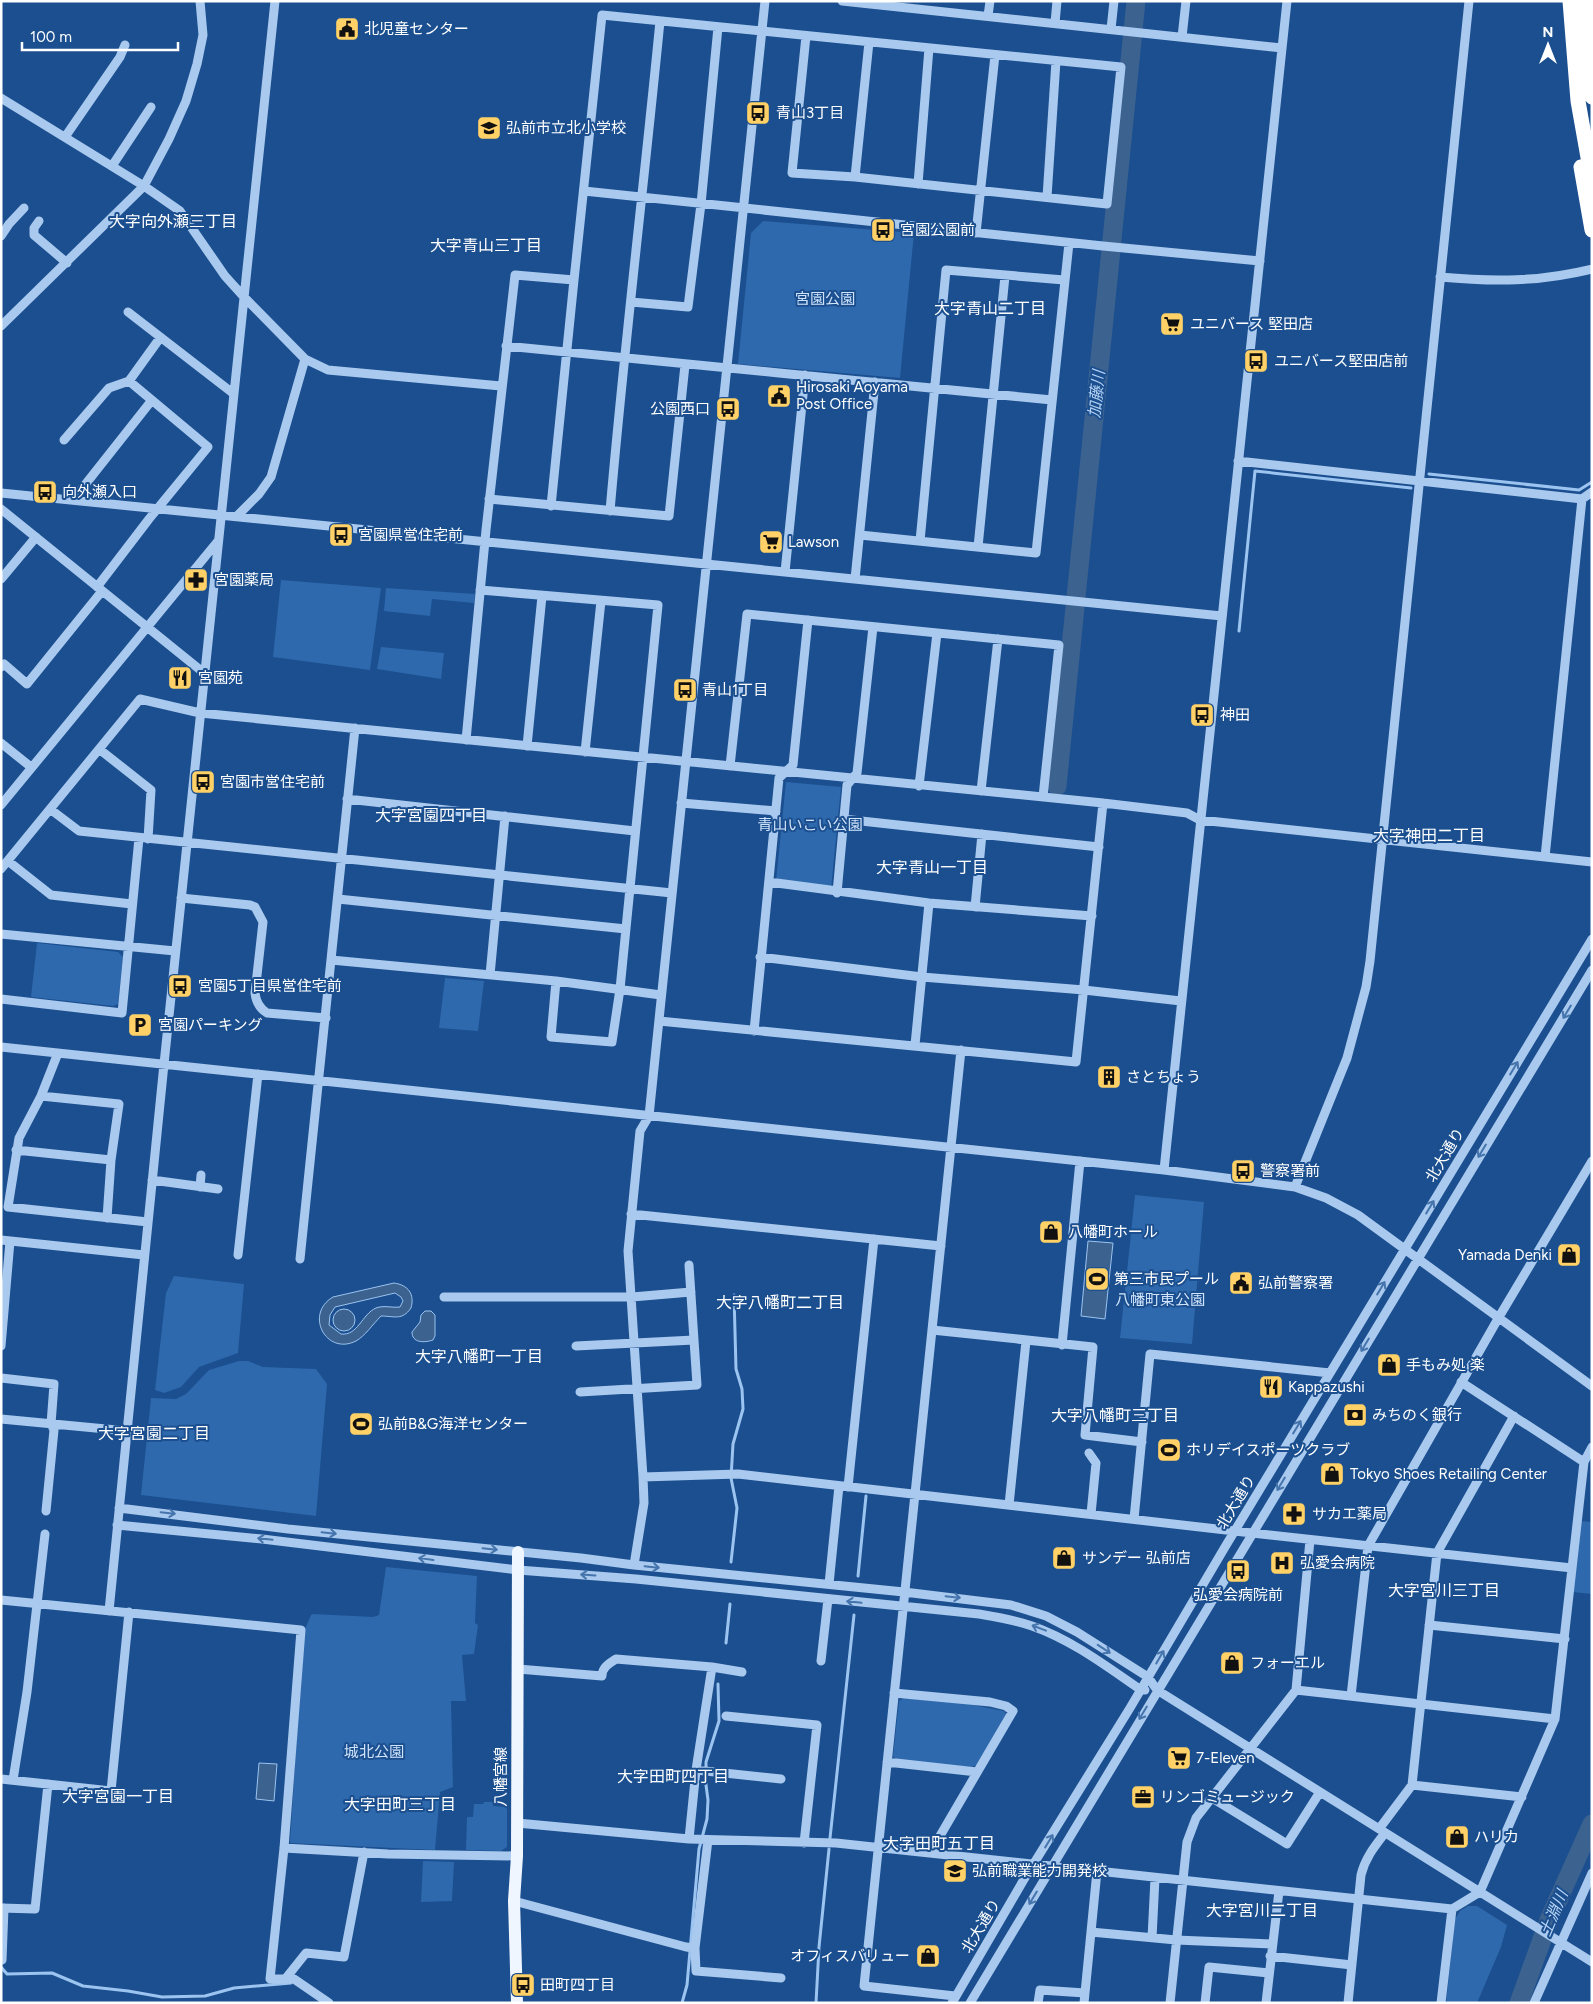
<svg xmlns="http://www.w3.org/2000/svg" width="1593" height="2004" font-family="Figtree,'Noto Sans JP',sans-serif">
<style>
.green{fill:#2e69ad}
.water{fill:#3c6290;stroke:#9cc4f0;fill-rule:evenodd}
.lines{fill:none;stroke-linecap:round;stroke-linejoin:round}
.stream{stroke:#9cc4f0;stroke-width:3}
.river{stroke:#3c6290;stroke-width:19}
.minor{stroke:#a9c9ee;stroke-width:9}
.major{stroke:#f0f6ff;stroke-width:12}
.highway{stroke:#fff;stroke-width:15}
.oneway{stroke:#4674ac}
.labels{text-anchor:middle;stroke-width:4;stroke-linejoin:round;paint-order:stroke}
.poi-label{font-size:15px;fill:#fff;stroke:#1b4f8f;text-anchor:start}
.park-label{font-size:15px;fill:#cfe3fa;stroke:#1b4f8f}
.street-label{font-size:15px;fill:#fff;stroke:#1b4f8f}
.neighbourhood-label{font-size:16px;fill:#fff;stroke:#1b4f8f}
.water-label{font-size:16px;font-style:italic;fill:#b5d3f5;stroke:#1b4f8f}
</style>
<rect width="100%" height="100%" fill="#1b4f8f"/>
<path class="green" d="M763,221L914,233L900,378L738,364L751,233Z
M281,580L381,588L370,670L273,657Z
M386,588L475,594L474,603L432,599L430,616L384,611Z
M381,647L444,653L441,679L377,669Z
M786,782L841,787L831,889L776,881Z
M37,943L118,952L123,957L118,1004L113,1006L31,997Z
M445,978L484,981L478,1031L439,1028Z
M1135,1195L1204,1202L1192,1344L1120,1338Z
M174,1276L244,1284L238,1353L199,1367L181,1387L164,1393L155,1390L166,1293Z
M239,1361H248L263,1367L316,1369L327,1384L316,1516L141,1495L151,1398L176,1399L186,1394L209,1370Z
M1581,1521L1592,1522V1594L1573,1592Z
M386,1567L477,1576L475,1623L478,1625L474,1654L462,1655L466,1701H451L453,1787L440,1792L435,1850L290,1843L303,1634L311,1615L313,1614L373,1617L379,1615Z
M904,1698L963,1703L1004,1711L1006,1714L977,1765L971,1767L896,1760L893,1756L899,1701Z
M484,1802H494L493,1806L507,1807V1847L501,1851L466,1850L467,1817H473L474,1804H483Z
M423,1861L454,1862L452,1901L421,1902Z
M1468,1906H1477L1507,1925L1501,1947L1477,2003H1446L1455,1919L1460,1911Z"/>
<path class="water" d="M1088,1241L1113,1243L1105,1319L1081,1316Z
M394,1283C408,1285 415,1294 411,1308C402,1321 394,1316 381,1316C373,1324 365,1336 356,1341C326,1356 304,1314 333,1297ZM395,1293L401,1297L403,1301L400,1307C392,1308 384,1305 376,1308C362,1314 358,1336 341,1334L329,1325L330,1315L335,1307Z
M333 1320a11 11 0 1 1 22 0a11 11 0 1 1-22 0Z
M425,1311H431L435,1315V1336L433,1340C424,1343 412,1343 412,1332L420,1322L421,1315Z
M259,1763L277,1764L274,1801L256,1799Z"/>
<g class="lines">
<path class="stream" d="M1429,474L1579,490L1592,482
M1239,631L1255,471L1411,488
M731,1562L737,1508L731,1478L733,1444L743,1409L742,1389L736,1369L734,1295
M858,1576L866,1496
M726,1643L730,1604
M830,1838L854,1615
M1,1967L7,1974L52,1973L83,1986L128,1991L162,1997L205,1996L234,1988L291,1983
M682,2003L687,1985L699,1849L707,1819L708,1800L706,1785V1762L719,1721L718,1684
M816,2003L819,1947L829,1849"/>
<path class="river" d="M1057,786L1136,1
M1519,2003L1549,1920L1592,1824"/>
<path class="minor" d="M842,1L1282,48
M988,16L990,1
M1055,23L1057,1
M1111,29L1114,1
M1182,37L1186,1
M1,98L144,186L180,211L225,276L244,297L305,359L328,370L501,386
M65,137L120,57L125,45
M112,166L151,107
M855,177L869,42
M918,184L929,48
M584,191L1103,246L1260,261
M1047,197L1056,61
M39,221L34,228V235L67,263
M976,233L995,55
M1,236L9,224L24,208
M1440,277C1495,282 1538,282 1592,269
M631,302L688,307L701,204L718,27
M128,312L234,394
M1,326L144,186L169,139L186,101L197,64L203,35L200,1
M506,346C688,365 870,381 1052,400
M129,381L160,338
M64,440L109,388L129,381L208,447L149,519L97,587
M1238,461L1582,499L1592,492
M1,493L1222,616
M489,499L669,516L685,365
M73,500L152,400
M551,506L574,280
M1,509L204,673
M610,511C624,348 644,185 660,21
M237,516L259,494L271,477L305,359
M860,535L1036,553L1069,243
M920,541L946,270L1064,280
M978,547L1005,276
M785,572L805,375
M1,579L36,537
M855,579L875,382
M480,590L658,605L620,989L612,1042L551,1037L556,981
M1,667L4,664L27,684L102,591
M466,740L486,530L515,275L574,280L602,15L1121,67L1107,204L855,177L792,173L806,36
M1,743L31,767
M527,746L542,596
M99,749L151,790L148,839
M585,752L601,601
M730,766L747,614L1059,645L1043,797
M919,786L937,633
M981,791L998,639
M347,799L635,831
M681,803L776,811
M1,805L218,541
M50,809L79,831L672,893
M843,819L1099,847
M1545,857L1582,499
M8,861L51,895L132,904
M1,869L140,699L200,713L1103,803L1187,813L1200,820L1592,862
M769,882L929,903L1092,916
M837,893L847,785L857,773L873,627
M181,898L250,905L255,907L263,922L255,993C256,1002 259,1008 267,1013L326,1018
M338,899L626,929
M975,907L982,834
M1,934L175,951
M760,957L922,977L1084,990L1181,1001
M331,960L556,981L661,995
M490,975L505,816
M1,999L122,1013L139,838
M659,1021L1076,1062L1103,803
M754,1031L779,778L793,765L808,620
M915,1045L929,903
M1,1047L1164,1170L1295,1187L1326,1198L1358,1215L1592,1386
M58,1053L41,1096L19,1138L8,1207L148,1222
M41,1096L119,1104L111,1160L107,1218
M16,1150L111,1160
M1164,1170L1287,1
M152,1180L218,1189
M200,1187L201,1175
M1295,1187L1347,1058L1366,987L1370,961L1469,1
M631,1214L941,1246
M1,1240L144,1255
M238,1255L258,1074
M300,1259L355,728
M444,1297H632L691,1292
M932,1330L1093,1347L1085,1435L1142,1442
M1062,1345L1080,1161
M1,1346L10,1241
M576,1346L694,1340
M1,1378L54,1384L51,1424L54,1430L46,1511
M1461,1382L1584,1462
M580,1392L697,1385L689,1265
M1,1419L127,1431
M1089,1453L1096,1463L1091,1514
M643,1477L738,1474L1252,1533L1572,1568
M848,1487L874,1239
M1009,1505L1026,1341
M119,1508L288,1529L581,1558L634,1565L904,1592L1011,1605L1046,1616L1077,1632L1148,1677L1157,1690L1592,1962
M1134,1519L1150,1354L1330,1373
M117,1525L262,1539L518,1570L636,1579L979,1614C997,1617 1015,1620 1032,1626C1072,1640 1106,1666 1141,1690H1145
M634,1565L644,1503L643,1477L628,1251L640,1131L649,1116L765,1
M829,1584L839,1486
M1,1600L301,1630L284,1848L270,1979H294L329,2003
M109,1611L164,1064L275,1
M1429,1625L1565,1639
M821,1661L828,1599
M518,1669L602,1676C602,1667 610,1663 616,1659L712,1667L742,1672
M1296,1690L1555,1719
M894,1693L990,1702L1006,1706L1013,1711L930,1853
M1351,1696L1368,1546L1499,1317L1592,1161
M726,1716L817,1725L804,1843
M887,1762L977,1772
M696,1770L781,1779
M1,1779L111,1791L129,1612
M13,1780L27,1692L45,1534
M1412,1785L1522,1797
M1212,1798L1287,1844L1320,1792
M517,1823L689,1839L836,1843L1452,1909L1480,1892L1555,1719L1584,1462L1592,1447
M1379,1829L1412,1785L1437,1553L1514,1416
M689,1839L696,1770L712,1667
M708,1840L695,1948L696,1971L781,1978
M284,1848L388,1854L517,1856
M514,1901L686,1947L695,1948
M1,1908L35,1909L48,1784
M1091,1932L1176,1940L1272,1944
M1152,1938L1155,1878
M1270,1956L1352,1965
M2,1960L4,1908
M286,1978L306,1953L344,1957L364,1852
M955,1996L864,1986L961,1050
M952,2003L1023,1881L1130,1708L1225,1547L1592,939
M970,2003L1592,970
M1038,2003L1040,1990L1085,1993
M1084,2003L1097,1871
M1170,2003L1187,1842L1196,1818L1296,1690L1310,1540
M1205,2003L1209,1967L1269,1973
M1266,2003L1279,1891
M1348,2003L1361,1875C1365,1858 1375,1846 1385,1833
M1441,2003L1452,1909
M1534,2003L1592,1873"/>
<path class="major" d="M517,2003L514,1901L517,1856L518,1552"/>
<path class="highway" d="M1570,1L1578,101L1592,180
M1585,1L1589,83L1592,97
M1581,167L1592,230"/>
</g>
<defs><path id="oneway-shaft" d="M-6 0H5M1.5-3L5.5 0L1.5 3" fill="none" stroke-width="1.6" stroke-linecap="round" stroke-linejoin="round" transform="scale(1.25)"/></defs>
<g class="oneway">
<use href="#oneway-shaft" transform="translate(1567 1012) rotate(121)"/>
<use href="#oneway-shaft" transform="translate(1514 1068) rotate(-59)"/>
<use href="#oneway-shaft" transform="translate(1482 1151) rotate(121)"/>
<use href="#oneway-shaft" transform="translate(1430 1207) rotate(-59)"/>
<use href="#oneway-shaft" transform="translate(1381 1288) rotate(-59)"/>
<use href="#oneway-shaft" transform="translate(1365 1345) rotate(121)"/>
<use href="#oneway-shaft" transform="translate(1297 1427) rotate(-59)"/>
<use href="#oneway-shaft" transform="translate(1281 1484) rotate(121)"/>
<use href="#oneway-shaft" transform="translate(168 1513) rotate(6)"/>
<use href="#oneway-shaft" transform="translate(329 1533) rotate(6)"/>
<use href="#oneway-shaft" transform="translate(265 1539) rotate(-174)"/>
<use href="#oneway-shaft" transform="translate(490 1549) rotate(6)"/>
<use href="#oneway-shaft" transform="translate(426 1559) rotate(-172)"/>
<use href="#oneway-shaft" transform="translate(652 1567) rotate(6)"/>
<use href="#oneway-shaft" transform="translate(588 1575) rotate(-176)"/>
<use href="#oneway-shaft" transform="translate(953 1597) rotate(6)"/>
<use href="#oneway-shaft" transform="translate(854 1602) rotate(-174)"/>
<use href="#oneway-shaft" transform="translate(1039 1628) rotate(-159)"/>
<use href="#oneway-shaft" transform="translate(1104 1649) rotate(33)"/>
<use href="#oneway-shaft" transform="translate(1160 1657) rotate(-60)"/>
<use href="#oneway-shaft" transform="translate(1143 1713) rotate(121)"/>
<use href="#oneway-shaft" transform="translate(1049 1841) rotate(-59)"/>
<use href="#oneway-shaft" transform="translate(1033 1898) rotate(121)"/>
</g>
<defs>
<symbol id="civic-square" viewBox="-11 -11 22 22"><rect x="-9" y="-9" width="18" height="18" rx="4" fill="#ffd166" stroke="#1b4f8f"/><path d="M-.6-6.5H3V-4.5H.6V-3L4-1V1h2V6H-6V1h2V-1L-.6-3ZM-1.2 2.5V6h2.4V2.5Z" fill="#111"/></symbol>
<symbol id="bus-square" viewBox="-11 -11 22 22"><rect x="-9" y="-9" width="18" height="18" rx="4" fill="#ffd166" stroke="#1b4f8f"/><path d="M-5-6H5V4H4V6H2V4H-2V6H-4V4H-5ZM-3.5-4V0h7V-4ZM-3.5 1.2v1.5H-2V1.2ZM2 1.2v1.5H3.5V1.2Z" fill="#111"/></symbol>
<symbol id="school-square" viewBox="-11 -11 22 22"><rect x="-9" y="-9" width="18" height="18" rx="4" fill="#ffd166" stroke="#1b4f8f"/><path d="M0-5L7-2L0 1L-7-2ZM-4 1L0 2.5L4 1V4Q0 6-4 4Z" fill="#111"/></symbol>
<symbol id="supermarket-square" viewBox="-11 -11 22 22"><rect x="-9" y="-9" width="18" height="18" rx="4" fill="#ffd166" stroke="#1b4f8f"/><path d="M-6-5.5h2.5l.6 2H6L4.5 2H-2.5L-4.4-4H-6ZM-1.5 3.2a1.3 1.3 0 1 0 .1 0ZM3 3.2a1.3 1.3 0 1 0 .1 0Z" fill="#111"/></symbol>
<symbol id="pharmacy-square" viewBox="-11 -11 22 22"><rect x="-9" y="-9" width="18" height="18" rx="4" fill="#ffd166" stroke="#1b4f8f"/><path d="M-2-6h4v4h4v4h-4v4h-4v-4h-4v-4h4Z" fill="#111"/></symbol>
<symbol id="restaurant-square" viewBox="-11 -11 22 22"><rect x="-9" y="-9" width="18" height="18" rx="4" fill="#ffd166" stroke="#1b4f8f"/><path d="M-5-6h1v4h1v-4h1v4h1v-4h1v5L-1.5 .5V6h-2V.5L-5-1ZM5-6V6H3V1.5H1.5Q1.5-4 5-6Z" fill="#111"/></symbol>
<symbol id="parking-square" viewBox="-11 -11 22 22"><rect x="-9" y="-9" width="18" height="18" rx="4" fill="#ffd166" stroke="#1b4f8f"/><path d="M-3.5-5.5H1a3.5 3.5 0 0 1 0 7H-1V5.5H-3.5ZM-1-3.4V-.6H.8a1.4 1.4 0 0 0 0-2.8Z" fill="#111"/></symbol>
<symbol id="building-square" viewBox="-11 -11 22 22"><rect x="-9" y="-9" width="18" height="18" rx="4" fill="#ffd166" stroke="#1b4f8f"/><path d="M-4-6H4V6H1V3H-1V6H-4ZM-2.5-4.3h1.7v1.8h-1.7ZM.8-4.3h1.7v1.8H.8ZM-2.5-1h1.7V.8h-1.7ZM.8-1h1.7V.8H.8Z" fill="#111"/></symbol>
<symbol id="shop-square" viewBox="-11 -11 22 22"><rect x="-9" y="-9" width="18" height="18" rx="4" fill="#ffd166" stroke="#1b4f8f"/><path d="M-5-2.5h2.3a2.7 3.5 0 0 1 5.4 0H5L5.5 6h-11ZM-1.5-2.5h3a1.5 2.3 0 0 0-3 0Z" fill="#111"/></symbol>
<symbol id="stadium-square" viewBox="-11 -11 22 22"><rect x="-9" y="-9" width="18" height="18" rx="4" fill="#ffd166" stroke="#1b4f8f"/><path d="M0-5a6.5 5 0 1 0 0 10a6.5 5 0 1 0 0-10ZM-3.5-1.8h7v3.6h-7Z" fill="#111"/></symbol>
<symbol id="bank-square" viewBox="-11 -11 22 22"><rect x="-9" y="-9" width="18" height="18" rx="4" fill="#ffd166" stroke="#1b4f8f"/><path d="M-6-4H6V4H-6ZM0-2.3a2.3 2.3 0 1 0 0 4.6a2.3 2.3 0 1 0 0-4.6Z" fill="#111"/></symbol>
<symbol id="hospital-square" viewBox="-11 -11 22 22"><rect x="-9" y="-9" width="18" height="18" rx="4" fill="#ffd166" stroke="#1b4f8f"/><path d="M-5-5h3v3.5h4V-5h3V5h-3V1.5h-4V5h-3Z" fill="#111"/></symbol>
<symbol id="office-square" viewBox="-11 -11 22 22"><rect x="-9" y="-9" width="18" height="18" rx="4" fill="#ffd166" stroke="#1b4f8f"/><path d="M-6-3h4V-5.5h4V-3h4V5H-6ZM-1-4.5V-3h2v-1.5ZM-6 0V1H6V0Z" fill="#111"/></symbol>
</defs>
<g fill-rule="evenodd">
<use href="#civic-square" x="333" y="15" width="28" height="28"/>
<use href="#bus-square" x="744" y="99" width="28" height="28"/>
<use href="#school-square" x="475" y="114" width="28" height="28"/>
<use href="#bus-square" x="869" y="216" width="28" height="28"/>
<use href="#supermarket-square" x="1158" y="310" width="28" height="28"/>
<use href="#bus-square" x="1242" y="347" width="28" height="28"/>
<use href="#civic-square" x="765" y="382" width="28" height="28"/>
<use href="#bus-square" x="714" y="395" width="28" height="28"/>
<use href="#bus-square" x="31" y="478" width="28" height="28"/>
<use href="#bus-square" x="327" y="521" width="28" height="28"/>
<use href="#supermarket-square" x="757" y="528" width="28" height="28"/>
<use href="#pharmacy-square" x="182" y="566" width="28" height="28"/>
<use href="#restaurant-square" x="166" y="664" width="28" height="28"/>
<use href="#bus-square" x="671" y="676" width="28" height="28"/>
<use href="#bus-square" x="1188" y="701" width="28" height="28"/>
<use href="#bus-square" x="189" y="768" width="28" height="28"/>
<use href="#bus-square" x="166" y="972" width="28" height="28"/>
<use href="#parking-square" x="126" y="1011" width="28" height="28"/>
<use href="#building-square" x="1095" y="1063" width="28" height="28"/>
<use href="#bus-square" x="1229" y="1157" width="28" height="28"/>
<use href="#shop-square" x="1037" y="1218" width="28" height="28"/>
<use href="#shop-square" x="1555" y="1241" width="28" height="28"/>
<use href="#stadium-square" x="1083" y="1265" width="28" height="28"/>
<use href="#civic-square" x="1227" y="1269" width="28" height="28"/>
<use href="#shop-square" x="1375" y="1351" width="28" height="28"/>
<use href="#restaurant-square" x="1257" y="1373" width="28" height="28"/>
<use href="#bank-square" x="1341" y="1401" width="28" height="28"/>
<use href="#stadium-square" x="347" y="1410" width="28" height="28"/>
<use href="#stadium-square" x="1155" y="1436" width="28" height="28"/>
<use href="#shop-square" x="1318" y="1460" width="28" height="28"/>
<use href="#pharmacy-square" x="1280" y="1500" width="28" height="28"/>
<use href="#shop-square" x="1050" y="1544" width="28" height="28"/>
<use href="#hospital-square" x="1268" y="1549" width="28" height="28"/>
<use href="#bus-square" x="1224" y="1557" width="28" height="28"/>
<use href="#shop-square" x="1218" y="1649" width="28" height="28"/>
<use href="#supermarket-square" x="1165" y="1744" width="28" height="28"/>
<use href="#office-square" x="1129" y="1783" width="28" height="28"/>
<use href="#shop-square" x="1443" y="1823" width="28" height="28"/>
<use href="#school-square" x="941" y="1857" width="28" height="28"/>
<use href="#shop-square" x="914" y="1942" width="28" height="28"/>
<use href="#bus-square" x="509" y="1971" width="28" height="28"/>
</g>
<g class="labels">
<g class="poi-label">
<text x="364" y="34">北児童センター</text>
<text x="776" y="118">青山3丁目</text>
<text x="506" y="133">弘前市立北小学校</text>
<text x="900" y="235">宮園公園前</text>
<text x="1190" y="329">ユニバース 堅田店</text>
<text x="1274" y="366">ユニバース堅田店前</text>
<text x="796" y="392">Hirosaki Aoyama<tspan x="796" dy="17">Post Office</tspan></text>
<text x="710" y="414" text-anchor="end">公園西口</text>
<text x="62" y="497">向外瀬入口</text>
<text x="358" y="540">宮園県営住宅前</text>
<text x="788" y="547">Lawson</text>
<text x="214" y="585">宮園薬局</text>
<text x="198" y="683">宮園苑</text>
<text x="702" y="695">青山1丁目</text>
<text x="1220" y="720">神田</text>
<text x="220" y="787">宮園市営住宅前</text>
<text x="198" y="991">宮園5丁目県営住宅前</text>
<text x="158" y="1030">宮園パーキング</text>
<text x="1126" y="1082">さとちょう</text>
<text x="1260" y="1176">警察署前</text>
<text x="1068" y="1237">八幡町ホール</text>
<text x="1552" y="1260" text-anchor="end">Yamada Denki</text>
<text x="1114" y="1284">第三市民プール</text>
<text x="1258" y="1288">弘前警察署</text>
<text x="1406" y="1370">手もみ処 楽</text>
<text x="1288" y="1392">Kappazushi</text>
<text x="1372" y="1420">みちのく銀行</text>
<text x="378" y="1429">弘前B&amp;G海洋センター</text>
<text x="1186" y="1455">ホリデイスポーツクラブ</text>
<text x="1350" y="1479">Tokyo Shoes Retailing Center</text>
<text x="1312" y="1519">サカエ薬局</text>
<text x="1082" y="1563">サンデー 弘前店</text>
<text x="1300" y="1568">弘愛会病院</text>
<text x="1238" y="1600" text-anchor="middle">弘愛会病院前</text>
<text x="1250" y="1668">フォーエル</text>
<text x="1196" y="1763">7-Eleven</text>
<text x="1160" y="1802">リンゴミュージック</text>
<text x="1474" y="1842">ハリカ</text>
<text x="972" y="1876">弘前職業能力開発校</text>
<text x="910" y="1961" text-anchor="end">オフィスバリュー</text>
<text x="540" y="1990">田町四丁目</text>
</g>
<g class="park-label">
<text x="825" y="304">宮園公園</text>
<text x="810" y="830">青山いこい公園</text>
<text x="1160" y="1305">八幡町東公園</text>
<text x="374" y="1757">城北公園</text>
</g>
<g class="street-label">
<text transform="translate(1445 1155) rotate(-59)" y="5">北大通り</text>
<text transform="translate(1236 1502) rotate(-59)" y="5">北大通り</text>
<text transform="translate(501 1777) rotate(-90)" y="5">八幡宮線</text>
<text transform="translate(981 1926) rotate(-59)" y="5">北大通り</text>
</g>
<g class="neighbourhood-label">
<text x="173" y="227">大字向外瀬三丁目</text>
<text x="486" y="251">大字青山三丁目</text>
<text x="990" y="314">大字青山二丁目</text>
<text x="431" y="821">大字宮園四丁目</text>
<text x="1429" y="841">大字神田二丁目</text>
<text x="932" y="873">大字青山一丁目</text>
<text x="780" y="1308">大字八幡町二丁目</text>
<text x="479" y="1362">大字八幡町一丁目</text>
<text x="1115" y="1421">大字八幡町三丁目</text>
<text x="154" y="1439">大字宮園二丁目</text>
<text x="1444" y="1596">大字宮川三丁目</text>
<text x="673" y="1782">大字田町四丁目</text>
<text x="118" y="1802">大字宮園一丁目</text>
<text x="400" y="1810">大字田町三丁目</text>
<text x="939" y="1849">大字田町五丁目</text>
<text x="1262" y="1916">大字宮川二丁目</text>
</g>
<g class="water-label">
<text transform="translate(1096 394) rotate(-84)" y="6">加藤川</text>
<text transform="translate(1553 1913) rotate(-67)" y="6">土淵川</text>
</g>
</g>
<rect width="1593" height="2004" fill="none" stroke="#ffffff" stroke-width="5"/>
<g transform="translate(1548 45)" stroke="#1b4f8f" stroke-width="4" paint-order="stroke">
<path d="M0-4L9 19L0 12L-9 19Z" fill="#ffffff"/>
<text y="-8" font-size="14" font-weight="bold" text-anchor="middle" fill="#ffffff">N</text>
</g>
<path d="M22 42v8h156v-8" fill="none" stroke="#ffffff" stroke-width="2.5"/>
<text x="30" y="42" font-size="15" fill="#ffffff" stroke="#1b4f8f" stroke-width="4" paint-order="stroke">100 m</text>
</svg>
